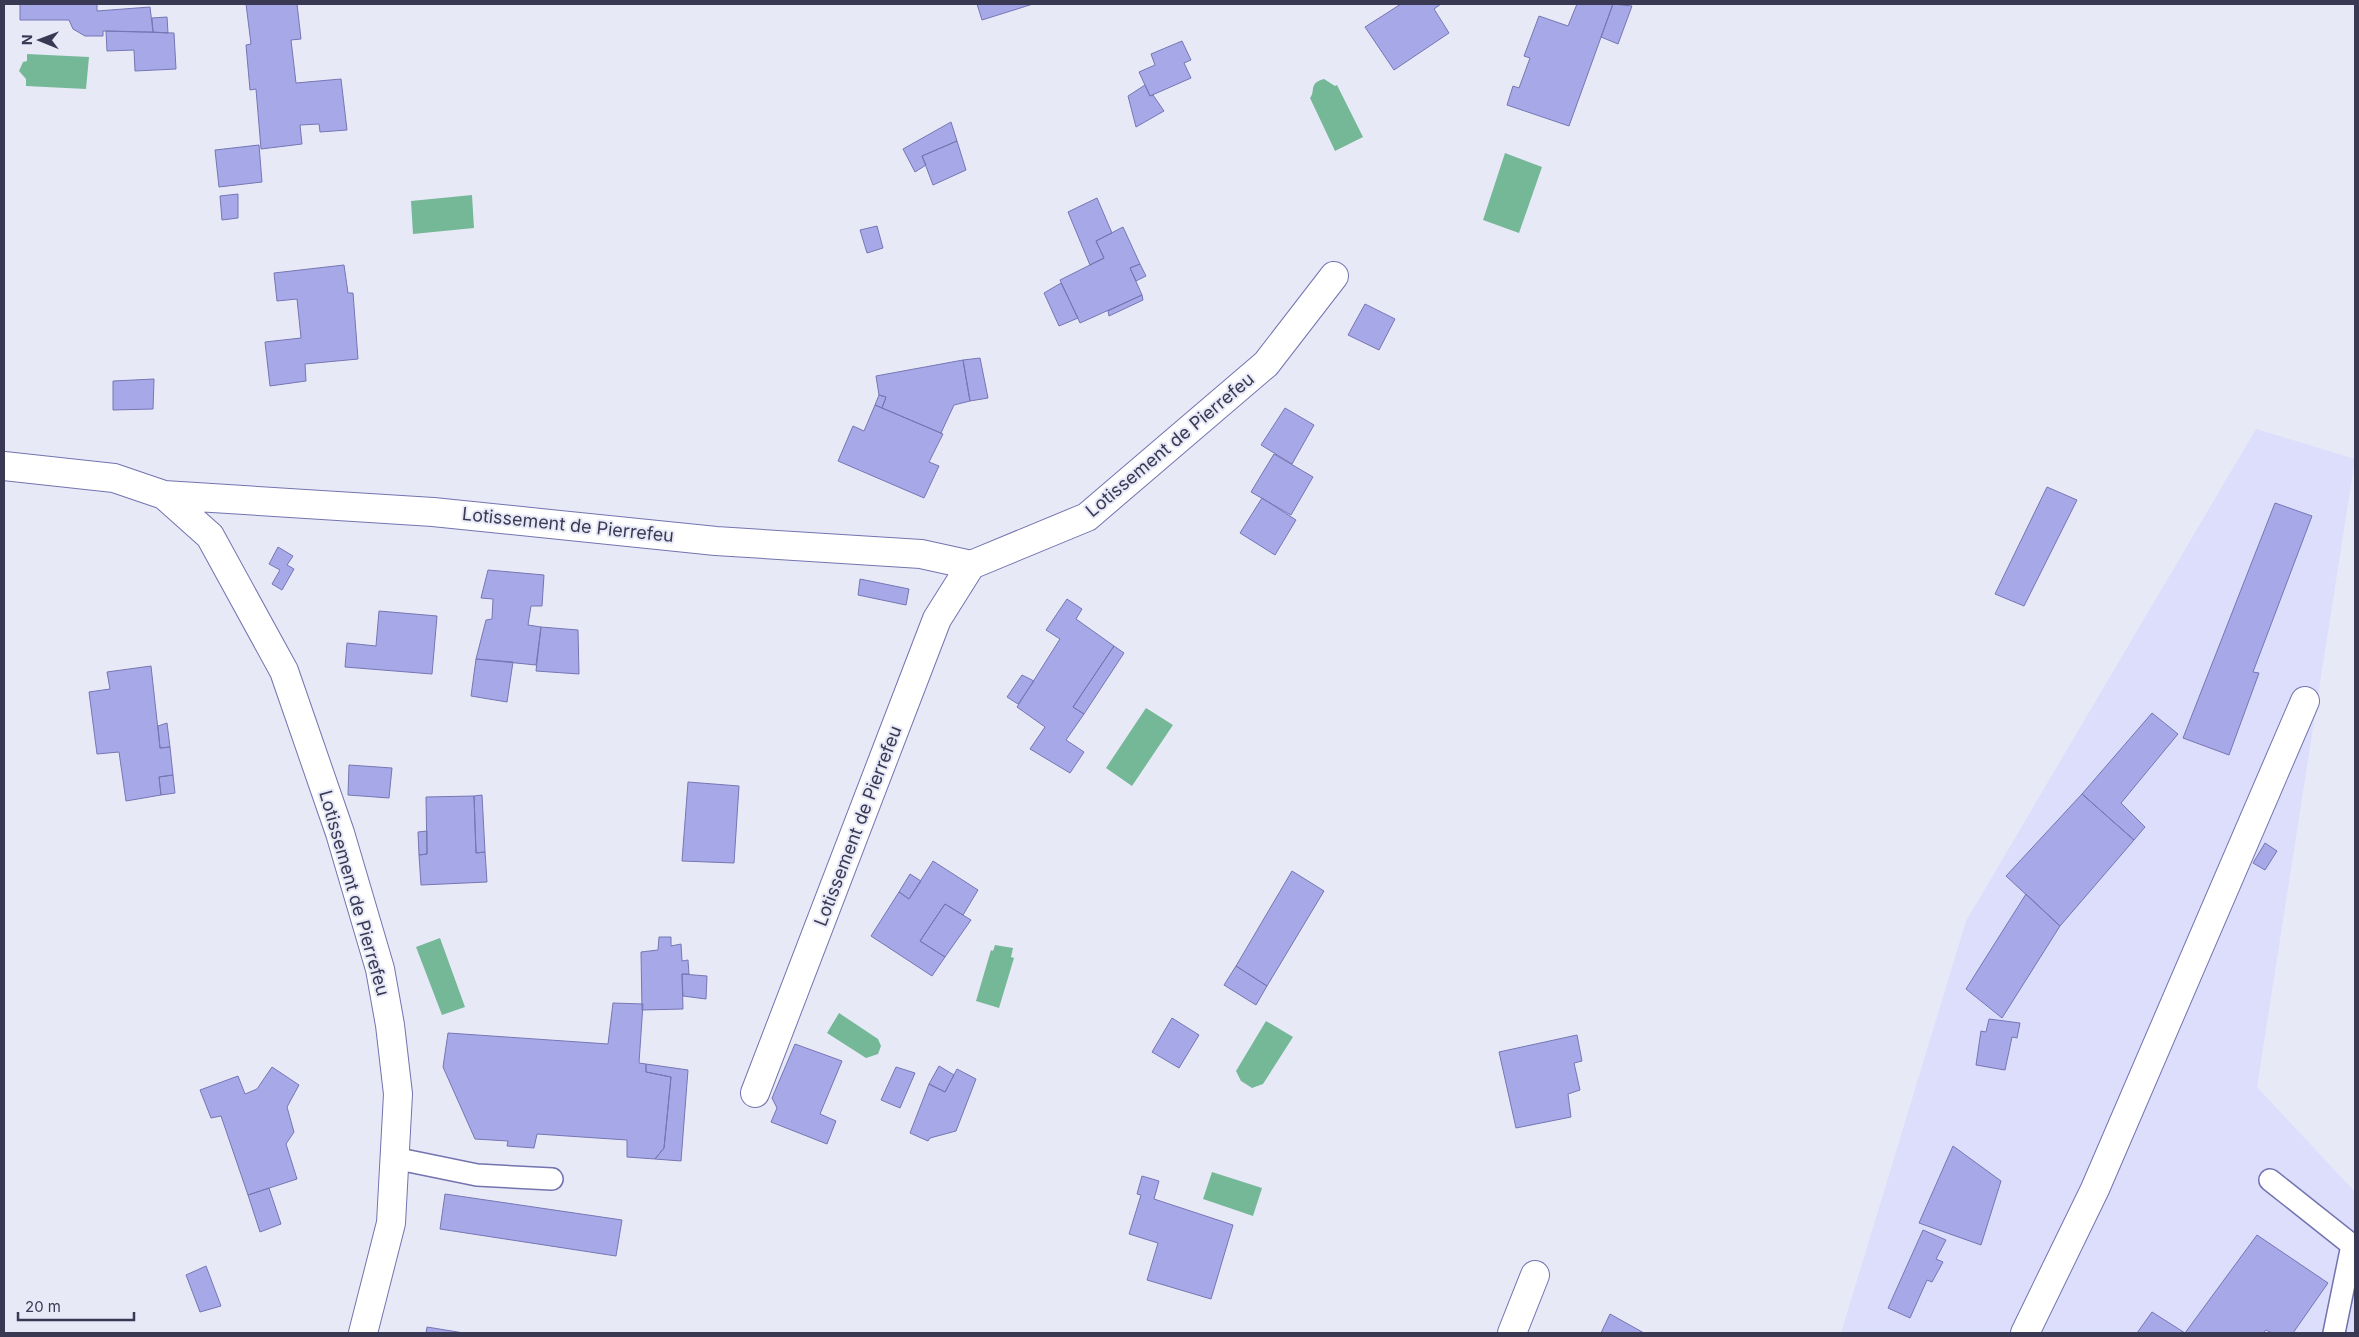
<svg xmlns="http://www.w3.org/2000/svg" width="2359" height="1337" font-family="Inter,sans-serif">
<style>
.built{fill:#dcdefc}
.water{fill:#75b898}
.building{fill:#a6a8e8;stroke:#7676b3}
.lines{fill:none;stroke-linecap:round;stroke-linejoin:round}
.lane-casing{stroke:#7373b0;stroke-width:24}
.street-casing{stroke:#7373b0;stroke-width:30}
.lane{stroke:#fff;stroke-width:21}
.street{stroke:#fff;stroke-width:28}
.labels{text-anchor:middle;stroke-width:4;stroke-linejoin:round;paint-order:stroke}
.street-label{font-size:18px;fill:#393954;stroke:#e8e9f7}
</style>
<rect width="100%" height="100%" fill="#e8e9f7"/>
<path class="built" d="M2256,429L2355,459L2257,1087L2355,1192V1333H1841L1966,921Z"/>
<path class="water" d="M27,54L89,57L86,89L26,86V79L19,71L23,62L27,61Z
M1324,79L1335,86L1337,85L1363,137L1335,151L1310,98C1316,91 1308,83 1324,79Z
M1505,153L1542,167L1519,233L1483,220Z
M472,195L474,228L413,234L411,201Z
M1146,708L1173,725L1132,786L1106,768Z
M440,938L465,1007L442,1015L416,947Z
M995,945L1013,948L1011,957L1014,958L999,1008L976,1001L991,950L993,951Z
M839,1013L878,1039L881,1046L878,1054L866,1058L827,1033Z
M1266,1021L1293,1037L1263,1084L1252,1088L1241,1081L1236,1071Z
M1212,1172L1262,1188L1253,1216L1203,1199Z"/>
<path class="building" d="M20,4H97V11L150,7L153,32L103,31V36H85L73,29L69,20H20Z
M246,4H297L301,39L291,40L296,83L341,79L347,130L320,132L319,124L300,125L302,144L261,149L256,89L250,90L246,45L251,44Z
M977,4H1033L982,20Z
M1401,4H1441L1434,9L1449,33L1394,70L1365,27Z
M1577,4H1613L1569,126L1507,105L1513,86L1519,88L1530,58L1524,56L1539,16L1568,26Z
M1613,4L1632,6L1618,44L1601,37Z
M167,17L168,33L153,32L152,18Z
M106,31L174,33L176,69L135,71L134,50L107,51Z
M1182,41L1191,60L1184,63L1191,78L1150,96L1139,72L1155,65L1151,54Z
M1145,85L1150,96L1153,95L1164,111L1136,127L1128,96Z
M951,122L957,141L922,156L926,165L915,172L903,149Z
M957,141L966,170L933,185L922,156Z
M259,145L262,182L219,187L215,150Z
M238,194V218L222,220L220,196Z
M1097,198L1112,233L1096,241L1104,258L1090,265L1068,212Z
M877,226L883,248L867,253L860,230Z
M1123,227L1140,264L1130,268L1142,295L1080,323L1060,280L1104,258L1096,241Z
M1140,264L1146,276L1136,281L1130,268Z
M344,265L348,293H353L358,359L305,364L306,381L270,386L265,342L301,338L297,299L277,301L274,273Z
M1061,283L1078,318L1059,326L1044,293Z
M1142,295L1143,300L1109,316L1108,311Z
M1365,304L1395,319L1379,350L1348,335Z
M980,358L988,398L970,401L963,360Z
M963,360L970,401L954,405L941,433L882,408L886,397L879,395L876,376Z
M154,379L153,409L113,410V381Z
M879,395L886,397L882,408L875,405Z
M875,405L943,434L929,462L939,466L924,498L838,461L853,426L864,431Z
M1285,408L1314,425L1292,464L1261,445Z
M1274,454L1313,477L1291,515L1251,492Z
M2047,487L2077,500L2024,606L1995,594Z
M1262,498L1296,520L1275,555L1240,533Z
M2275,503L2312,516L2253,672L2259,673L2229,755L2183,738Z
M278,547L293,556L287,565L294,569L282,590L272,584L280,570L269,564Z
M488,570L544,575L542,606H531L528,625L541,627L536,665L476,659L486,620L492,619L493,599L481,598Z
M860,579L909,589L906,605L858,595Z
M1067,599L1082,609L1076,619L1114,646L1073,707L1084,714L1066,740L1084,752L1070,773L1030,749L1045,727L1017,707L1060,639L1046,630Z
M379,611L437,616L432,674L345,667L347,643L376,646Z
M541,627L578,630L579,674L536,671Z
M1114,646L1124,653L1084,714L1073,707Z
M476,659L513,662L507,702L471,696Z
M151,666L160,748L170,747L173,775L159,777L161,795L126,801L119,752L97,754L89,692L110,689L107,672Z
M1022,675L1034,681L1018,704L1007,697Z
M2152,713L2178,734L2121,803L2145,827L2134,840L2082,794Z
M167,723L170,747L160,748L158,726Z
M349,765L392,768L389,798L348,795Z
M173,775L175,793L161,795L159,777Z
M688,782L739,786L734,863L682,861Z
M2082,794L2134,840L2060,926L2006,876Z
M482,795L485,852L476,853L474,796Z
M474,796L476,853L485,852L487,882L421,885L419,855L427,854L426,797Z
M427,831V854L419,855L418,832Z
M2265,843L2277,851L2265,870L2253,863Z
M933,861L978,890L963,915L945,904L920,941L945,957L932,976L871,936L899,892L909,899Z
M1292,871L1324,891L1267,986L1236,966Z
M910,874L921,881L909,899L899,892Z
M2026,894L2060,926L2002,1018L1966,989Z
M945,904L971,920L945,957L920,941Z
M659,937H671V946L681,944L682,961L688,960L689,974H682L683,1009L642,1010L641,952L658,950Z
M1236,966L1267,986L1256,1005L1224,985Z
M682,974L707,976L706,999L683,996Z
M613,1003L643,1004L639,1063L646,1064V1072L671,1077L664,1148L655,1159L627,1157V1140L537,1134L534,1148L507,1146L508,1141L475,1139L443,1067L448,1033L608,1044Z
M1172,1018L1199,1035L1179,1068L1152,1052Z
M1989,1019L2020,1023L2017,1038L2012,1037L2005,1070L1976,1065L1981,1031L1986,1032Z
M1577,1035L1582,1061L1574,1063L1580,1090L1568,1094L1571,1117L1516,1128L1499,1052Z
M795,1044L842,1061L820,1114L836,1121L827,1144L771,1122L777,1108L772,1098Z
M646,1064L688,1070L681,1161L655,1159L664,1148L671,1077L646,1072Z
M939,1066L954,1075L945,1092L929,1084Z
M272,1067L299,1085L287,1107L294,1132L286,1144L297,1179L248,1195L221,1116L211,1118L200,1090L238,1076L245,1094L257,1089Z
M896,1067L915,1073L900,1108L881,1100Z
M957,1069L976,1079L956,1131L930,1138L928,1141L910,1133L929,1084L945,1092Z
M1953,1146L2001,1181L1981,1245L1919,1223Z
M1142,1176L1159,1181L1154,1199L1233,1225L1211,1299L1147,1280L1158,1243L1129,1234L1141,1195L1137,1194Z
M269,1188L281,1224L260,1232L248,1195Z
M445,1194L622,1220L616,1256L440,1229Z
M1923,1230L1946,1240L1936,1259L1943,1262L1932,1282L1927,1280L1910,1318L1888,1308Z
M2257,1235L2328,1283L2293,1333H2272L2266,1330L2263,1333H2137L2152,1312L2185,1333Z
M206,1266L221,1306L200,1312L186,1275Z
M1610,1314L1644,1333H1601Z
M427,1327L464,1333H426Z"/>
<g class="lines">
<defs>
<path id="lane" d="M394,1158L477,1175L552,1179
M2270,1180L2352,1245L2334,1333"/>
<path id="street" d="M4,466L114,478L164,495L210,536L284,671L340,833L380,969L390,1025L398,1094L391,1223L363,1333
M164,495L433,512L716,541L921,554L971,565L1087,517L1266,364L1334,276
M755,1093L937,619L971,565
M1512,1333L1535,1275
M2025,1333L2095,1189L2305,701"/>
</defs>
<use href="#lane" class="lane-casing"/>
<use href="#street" class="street-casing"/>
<use href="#lane" class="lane"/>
<use href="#street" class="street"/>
</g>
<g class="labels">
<g class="street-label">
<text transform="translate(1170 445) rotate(-40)" y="6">Lotissement de Pierrefeu</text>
<text transform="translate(568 525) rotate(6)" y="6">Lotissement de Pierrefeu</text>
<text transform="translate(858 826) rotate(-69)" y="6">Lotissement de Pierrefeu</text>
<text transform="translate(354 893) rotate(74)" y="6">Lotissement de Pierrefeu</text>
</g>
</g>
<rect width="2359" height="1337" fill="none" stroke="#393954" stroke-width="10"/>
<g transform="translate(40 40) rotate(271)" stroke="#e8e9f7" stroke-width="4" paint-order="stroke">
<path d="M0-4L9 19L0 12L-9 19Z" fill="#393954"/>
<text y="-8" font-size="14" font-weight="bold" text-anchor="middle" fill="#393954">N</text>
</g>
<path d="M18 1312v8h116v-8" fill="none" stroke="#393954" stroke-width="2.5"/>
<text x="25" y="1312" font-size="15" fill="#393954" stroke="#e8e9f7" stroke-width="4" paint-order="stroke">20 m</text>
</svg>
